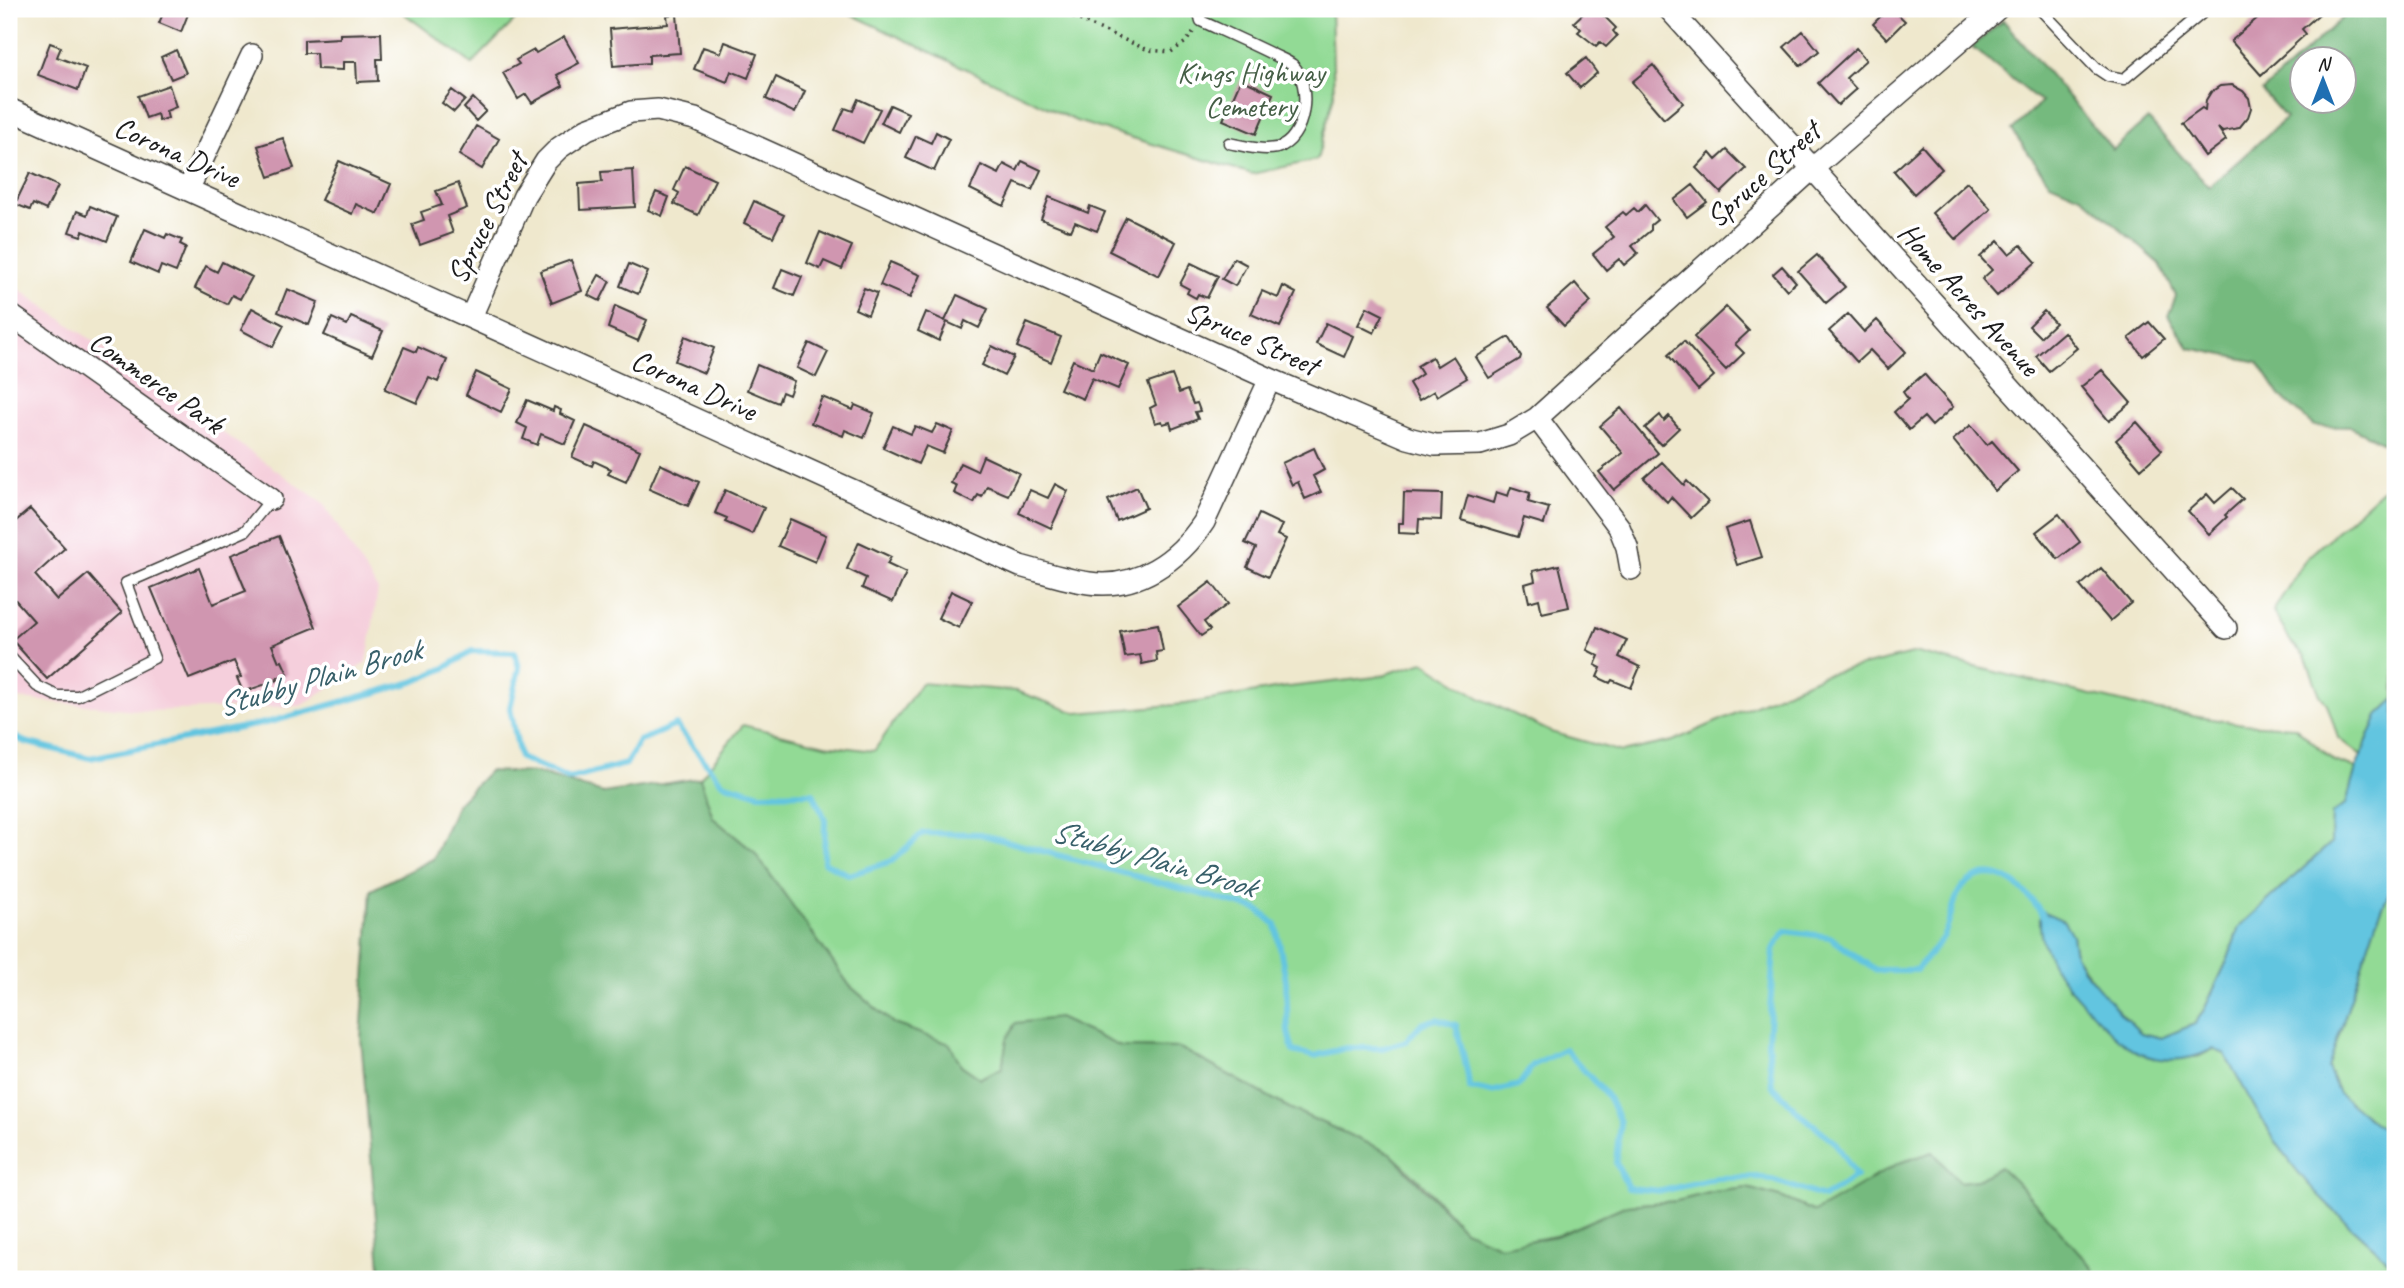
<svg xmlns="http://www.w3.org/2000/svg" width="2404" height="1288" font-family="Caveat,sans-serif">
<style>
.built{fill:#f5cfdc}
.green{fill:#92da95;stroke:#577b58;stroke-width:2}
.forest{fill:#75ba7e;stroke:#486b4d;stroke-width:2;fill-rule:evenodd}
.water{fill:#62c5e0;stroke:#3f707e;stroke-width:2}
.lines{fill:none;stroke-linecap:round;stroke-linejoin:round}
.stream{stroke:#62c5e0;stroke-width:6}
.building{fill:#d096b0}
.service-casing{stroke:#3c3b37;stroke-width:13}
.minor-casing{stroke:#3c3b37;stroke-width:24}
.path{stroke:#3c3b37;stroke-width:3.5;stroke-dasharray:2 5;stroke-linecap:butt}
.service{stroke:#fff;stroke-width:10}
.minor{stroke:#fff;stroke-width:21}
.labels{text-anchor:middle;stroke-width:7;stroke-linejoin:round;paint-order:stroke}
.park-label{font-size:30px;fill:#455e46;stroke:#fff}
.street-label{font-size:30px;fill:#1c1c1c;stroke:#fff}
.water-label{font-size:32px;font-style:italic;fill:#38606a;stroke:#fff}
</style>
<rect width="100%" height="100%" fill="#fff"/>
<filter id="ink" filterUnits="userSpaceOnUse"><feTurbulence type="fractalNoise" baseFrequency=".0143" numOctaves="2"/><feDisplacementMap in="SourceGraphic" scale="14" xChannelSelector="R" yChannelSelector="G"/><feConvolveMatrix kernelMatrix="1 2 1 2 8 2 1 2 1" color-interpolation-filters="sRGB"/></filter>
<filter id="wash" filterUnits="userSpaceOnUse"><feTurbulence type="fractalNoise" baseFrequency=".00686" numOctaves="4" result="noise"/><feDisplacementMap in="SourceGraphic" scale="28" xChannelSelector="R" yChannelSelector="G"/><feGaussianBlur stdDeviation="1.57" result="paint"/><feColorMatrix in="noise" values="0 0 0 0 0 0 0 0 0 0 0 0 0 0 0 0 0 1.4 0 .05"/><feComposite in="paint" operator="in"/></filter>
<g filter="url(#wash)">
<rect width="100%" height="100%" fill="#efe8cd"/>
<path class="built" d="M9,282L323,503L378,590L367,662L301,706L148,711L9,698Z"/>
<path class="green" d="M398,9H526L472,64Z
M840,9H1331L1334,95L1317,160L1252,174L1076,121Z
M2395,478V699L2378,715L2361,756L2338,738L2327,704L2320,695L2305,656L2291,642L2273,611L2306,559Z
M1917,653L2153,710L2244,724L2295,727L2334,761L2356,768L2346,804L2332,814L2331,843L2239,927L2228,959L2205,1008L2195,1024L2161,1038L2141,1033L2104,997L2075,955L2072,935L2068,987L2115,1035L2138,1053L2198,1057L2213,1049L2225,1054C2246,1092 2266,1130 2292,1164C2321,1203 2361,1234 2395,1267V1279H2098L2092,1267L1977,1180L1959,1182L1933,1152L1872,1178L1852,1192L1814,1212L1783,1198L1747,1188L1713,1192L1677,1201L1627,1205L1556,1236L1500,1246L1464,1230L1421,1182L1390,1153L1291,1109L1180,1048L1121,1047L1058,1018L1005,1056L1002,1068L980,1079L961,1065L949,1044L894,1024L850,986L754,852L713,818L700,778L743,725L825,745L874,751L921,683L1016,691L1077,713L1186,704L1280,688L1376,677L1424,662L1480,698L1551,732L1622,752L1673,741L1823,675Z
M2395,880V1140L2339,1094L2328,1068L2376,922Z"/>
<path class="forest" d="M2343,9H2395V449L2351,427L2314,426L2281,397L2258,362L2190,348L2168,316L2176,296L2160,264L2083,197L2050,183L2012,130L2041,102L1972,47L2003,20L2113,150L2148,119L2209,187L2286,118L2262,91L2347,14ZM2302,60H2344V102H2302Z
M489,771L537,773L603,793L700,778L713,818L754,852L850,986L894,1024L950,1044L961,1065L980,1078L1002,1068L1007,1039L1016,1023L1058,1018L1121,1047L1180,1048L1291,1109L1390,1153L1464,1230L1500,1246L1556,1236L1627,1205L1677,1201L1713,1192L1747,1188L1783,1198L1815,1212L1899,1163L1933,1152L1959,1182L1977,1180L2000,1167L2025,1191L2092,1267L2098,1279H381L361,1038L371,890L433,859L457,804Z"/>
<path class="water" d="M2395,699V880L2376,922L2328,1068L2339,1094L2395,1140V1267C2361,1234 2321,1203 2292,1164C2266,1130 2246,1092 2225,1054L2213,1049C2190,1061 2165,1063 2140,1054C2120,1046 2069,990 2057,971C2051,963 2047,952 2043,942C2039,933 2040,920 2040,910L2064,921L2072,935L2075,955L2085,972L2122,1015L2141,1033L2161,1038L2195,1024L2205,1008L2228,959L2239,927L2331,843L2332,814L2346,804L2356,768L2378,715Z"/>
<g class="lines">
<path class="stream" d="M9,734L25,742L90,758L270,722L413,682L445,668L472,651L515,652L519,668L510,708L520,758L570,779L626,764L639,741L676,725L722,783L760,794L813,793L825,819L824,862L849,875L892,861L923,833L980,834L1257,909L1276,925L1286,981L1288,1032L1293,1051L1314,1056L1346,1048H1383L1406,1041L1421,1024L1437,1019L1456,1025C1460,1046 1468,1065 1469,1087L1491,1092L1519,1085L1533,1065L1565,1049L1609,1098L1620,1122L1616,1163L1628,1188L1662,1191L1717,1178L1763,1177L1824,1197L1856,1176L1835,1142L1798,1112L1772,1085L1768,1043L1774,947L1786,931L1830,937L1875,970H1916C1925,959 1936,948 1943,937C1952,921 1952,895 1967,883C1996,858 2031,893 2044,918"/>
</g>
<g id="blocks">
<path class="building" d="M165,9H190L181,32L159,23Z
M1588,9H1597L1616,28L1613,31L1617,36L1606,47L1600,42L1596,46L1578,32L1581,29L1574,22Z
M1888,9H1892L1905,21L1887,39L1873,24Z
M2268,9H2283L2288,14L2295,9H2325L2302,29L2306,34L2261,75L2231,41Z
M677,14L680,53L649,55V63L613,66L610,29L668,24L667,15Z
M1803,31L1819,51L1801,66L1784,47Z
M381,33L382,59H377L378,81L357,82L356,62H343V70L317,69L316,53H304V40L340,38V34Z
M564,37L579,63L557,75L563,86L532,103L526,94L518,99L503,73L519,64L516,60L534,50L536,53Z
M725,42L757,54L748,78L731,71L727,82L694,69L703,47L721,53Z
M50,43L61,47L57,57L86,68L78,90L38,75Z
M1856,48L1866,60L1846,78L1856,89L1838,105L1818,83Z
M176,50L186,73L171,79L161,57Z
M1586,58L1597,73L1580,88L1567,73Z
M1653,65L1683,103L1664,119L1632,82Z
M776,77L805,91L795,113L766,99Z
M1241,79L1273,94L1256,134L1223,120Z
M169,85L176,107L166,111L168,118L159,121L157,114L146,118L138,96Z
M2232,85L2243,91L2249,98L2251,108L2248,117L2239,128L2223,131L2218,128L2226,140L2205,156L2181,123L2202,108L2205,110L2206,100L2211,92L2220,86Z
M452,90L465,100L454,112L442,103Z
M473,98L486,111L476,121L464,108Z
M858,99L880,109L863,143L835,130L845,108L853,111Z
M890,105L908,113L899,132L881,123Z
M476,126L499,139L482,169L459,155Z
M936,132L949,139L934,171L906,158L916,136L931,143Z
M283,138L294,168L269,177L258,146Z
M1922,146L1942,169L1914,194L1894,171Z
M1727,150L1746,169L1721,193L1696,168L1710,153L1716,160Z
M339,161L391,184L378,214L356,204L352,214L321,200Z
M1022,161L1041,170L1032,190L1015,183L1004,206L970,189L981,165L999,174L1004,164L1017,171Z
M685,166L715,180L698,215L674,204L679,193L674,190Z
M633,170L635,207L580,210L579,184L602,182L601,172Z
M30,173L58,186L46,210L33,204L30,210L15,204Z
M1967,182L1991,209L1956,240L1932,213Z
M458,183L467,208L447,216L453,233L420,245L412,224L424,220L421,212L442,205L436,191Z
M1693,185L1707,202L1687,217L1674,200Z
M656,192L669,197L662,216L648,210Z
M1049,197L1088,213L1090,206L1105,212L1097,231L1075,222L1071,231L1041,219Z
M754,201L784,215L773,237L744,223Z
M1645,205L1657,220L1651,225V230L1632,246L1638,253L1624,265L1619,259L1606,270L1593,254L1614,237L1605,227L1623,212L1626,215L1634,208L1638,212Z
M90,206L117,217L107,241L83,231L81,236L69,232L77,211L87,215Z
M1126,217L1176,242L1159,276L1109,251Z
M145,229L165,238L167,234L182,240L180,244L186,247L176,272L161,266L158,274L131,262Z
M820,232L852,246L842,269L824,261L820,269L807,263Z
M1998,241L2009,254L2021,245L2036,262L1997,296L1982,279L1992,270L1980,257Z
M1817,255L1845,287L1826,303L1798,271Z
M1234,258L1247,265L1235,286L1222,279Z
M571,260L582,291L552,303L540,271Z
M222,262L252,277L240,299L232,295L227,304L195,288L206,266L217,272Z
M890,262L920,275L910,298L880,285Z
M1191,263L1218,276L1207,298L1198,294L1196,298L1187,293L1189,289L1180,284Z
M629,264L648,272L638,294L620,286Z
M1782,266L1796,282L1787,290L1773,274Z
M782,269L802,277L794,296L774,288Z
M599,275L610,281L600,301L588,295Z
M1575,283L1591,302L1564,326L1547,308Z
M1283,286L1296,293L1280,327L1251,314L1262,291L1278,298Z
M864,288L877,293L868,315L855,309Z
M287,289L318,302L309,325L278,312Z
M957,295L988,309L979,328L965,321L962,329L947,322L939,341L918,331L926,312L945,321Z
M615,306L647,320L638,341L608,328Z
M1367,307L1383,315L1374,333L1358,325Z
M1726,307L1749,331L1735,344L1744,353L1726,370L1694,337Z
M252,308L284,325L273,347L241,330Z
M2044,311L2055,323L2040,337L2029,326Z
M1848,314L1864,332L1877,320L1906,352L1888,369L1870,350L1857,362L1829,331Z
M351,317L383,331L372,356L324,335L332,318L347,325Z
M2149,322L2164,339L2143,356L2129,338Z
M1027,323L1061,337L1051,362L1017,347Z
M1326,323L1353,336L1344,357L1316,344Z
M2064,332L2077,348L2049,371L2036,356Z
M685,336L714,348L704,373L675,361Z
M1509,337L1521,356L1520,359L1489,378L1476,357Z
M1684,341L1714,376L1698,390L1668,355Z
M809,343L828,352L816,377L797,368Z
M992,346L1014,357L1004,376L982,365Z
M404,347L416,352L418,347L447,360L438,382L429,378L417,403L385,389Z
M1100,352L1129,365L1118,389L1092,378L1083,399L1060,389L1073,360L1093,369Z
M1453,356L1467,378L1437,396L1434,391L1419,400L1409,383L1422,374L1417,366L1432,357L1437,366Z
M757,365L794,381L789,395L782,392L778,403L747,390Z
M2102,370L2131,403L2109,421L2081,387Z
M476,372L512,389L501,412L466,395Z
M1924,374L1953,407L1932,426L1924,417L1909,430L1894,412L1908,399L1903,392Z
M1172,375L1179,393L1187,390L1193,404L1197,403L1200,411L1195,412L1198,419L1172,429L1170,422L1163,424L1162,421L1155,423L1150,408L1156,405L1148,383Z
M822,397L853,410L855,405L874,413L864,438L845,430L843,436L811,423Z
M527,400L553,411L554,407L561,410L560,414L575,421L565,444L541,434L537,445L523,439L527,428L517,423Z
M1621,408L1658,453L1614,490L1599,472L1623,453L1600,426Z
M1660,415L1664,421L1669,416L1679,428L1661,445L1645,428Z
M2137,422L2162,450L2141,469L2116,440Z
M937,424L953,431L943,453L926,446L918,464L883,448L893,426L911,434L915,426L932,433Z
M1971,425L1987,445L1992,441L2018,471L1995,491L1953,440Z
M586,426L640,450L626,482L608,474L611,469L594,461L592,466L572,457Z
M1314,448L1324,470L1313,476L1321,492L1305,499L1298,482L1292,485L1282,463Z
M983,456L1019,473L1008,495L987,486L982,497L978,495L974,503L954,493L957,486L951,483L960,463L977,471Z
M1662,462L1684,485L1687,481L1708,502L1691,518L1671,497L1667,502L1644,478Z
M660,464L699,482L688,506L649,489Z
M1055,484L1068,491L1051,528L1019,513L1030,490L1048,498Z
M1137,487L1146,508L1117,521L1108,500Z
M1511,487L1530,493L1528,502L1549,508L1544,524L1524,518L1518,537L1461,520L1468,495L1493,503L1496,492L1508,496Z
M2232,488L2243,499L2225,515L2227,517L2209,534L2188,511L2207,494L2215,503Z
M725,490L764,508L752,534L725,522L727,518L715,513Z
M1404,493L1442,494L1441,520L1419,519L1418,534L1399,533V523H1403Z
M30,509L65,548L35,575L57,600L88,574L122,613L47,679L12,640L34,621L12,596L9,599V527Z
M1259,514L1282,525L1277,535L1286,539L1268,577L1247,567L1256,548L1245,543Z
M2059,514L2080,542L2058,559L2036,532Z
M790,519L826,535L815,562L778,546Z
M1750,521L1762,557L1737,565L1725,529Z
M279,536L316,627L272,645L279,662L282,661L288,674L277,678L278,680L243,692L237,678L241,677L234,661L189,679L151,588L199,568L213,604L246,591L231,555Z
M859,542L891,557L887,564L906,573L893,602L862,588L866,578L847,569Z
M1559,565L1569,607L1542,613L1539,599L1529,602L1525,584L1535,581L1533,571Z
M2101,568L2131,603L2110,621L2080,586Z
M1211,582L1228,604L1204,622L1210,630L1201,636L1178,607Z
M951,591L972,601L959,628L938,618Z
M1158,624L1163,651L1156,652L1157,661L1142,664L1140,655L1125,657L1120,631Z
M1597,627L1627,640L1619,657L1640,667L1631,688L1612,680L1610,683L1597,677L1601,668L1595,665L1599,656L1587,650Z"/>
</g>
</g>
<g filter="url(#ink)">
<use href="#blocks" fill-opacity="0" stroke="#3c3b37" stroke-width="2"/>
<g class="lines">
<defs>
<path id="service" d="M1198,9L1201,21C1225,32 1250,43 1274,55C1280,58 1288,61 1293,65C1313,85 1306,140 1277,148C1261,151 1244,146 1229,143
M2040,9L2096,68L2108,76L2124,79L2207,9
M9,656L37,686L57,696H78L154,658L126,583L245,531L271,499"/>
<path id="minor" d="M1669,9L2226,628
M9,109L1020,566C1043,572 1066,580 1089,583C1137,590 1179,560 1204,522L1270,379
M188,190L252,55
M9,314L271,499
M471,317L524,196L546,161L559,148L587,129L631,112L658,110L695,119L1270,379L1408,438L1435,445L1480,444L1509,435L1537,418L1812,169L1997,9
M1537,418L1619,527L1627,547L1631,569"/>
</defs>
<use href="#service" class="service-casing"/>
<use href="#minor" class="minor-casing"/>
<path class="path" d="M1054,9L1148,50L1171,52L1186,42L1193,32"/>
<use href="#service" class="service"/>
<use href="#minor" class="minor"/>
</g>
</g>
<g class="labels">
<g class="park-label">
<text x="1251" y="82">Kings Highway<tspan x="1251" dy="34">Cemetery</tspan></text>
</g>
<g class="street-label">
<text transform="translate(177 152) rotate(24)" y="10">Corona Drive</text>
<text transform="translate(1763 174) rotate(-42)" y="10">Spruce Street</text>
<text transform="translate(487 218) rotate(-63)" y="10">Spruce Street</text>
<text transform="translate(1969 299) rotate(48)" y="10">Home Acres Avenue</text>
<text transform="translate(1252 338) rotate(24)" y="10">Spruce Street</text>
<text transform="translate(157 382) rotate(35)" y="10">Commerce Park</text>
<text transform="translate(694 385) rotate(24)" y="10">Corona Drive</text>
</g>
<g class="water-label">
<text transform="translate(319 677) rotate(-16)" y="11">Stubby Plain Brook</text>
<text transform="translate(1154 858) rotate(16)" y="11">Stubby Plain Brook</text>
</g>
</g>
<rect width="2404" height="1288" fill="none" stroke="#fff" stroke-width="35"/>
<g transform="translate(2323 80)"><circle r="33" fill="#ffffff" stroke="#a4a4a4" stroke-width="2"/>
<path d="M0-5L12 26L0 18L-12 26Z" fill="#1f6fb2"/>
<text y="-10" font-size="19" font-weight="bold" text-anchor="middle" fill="#1c1c1c">N</text>
</g>
</svg>
